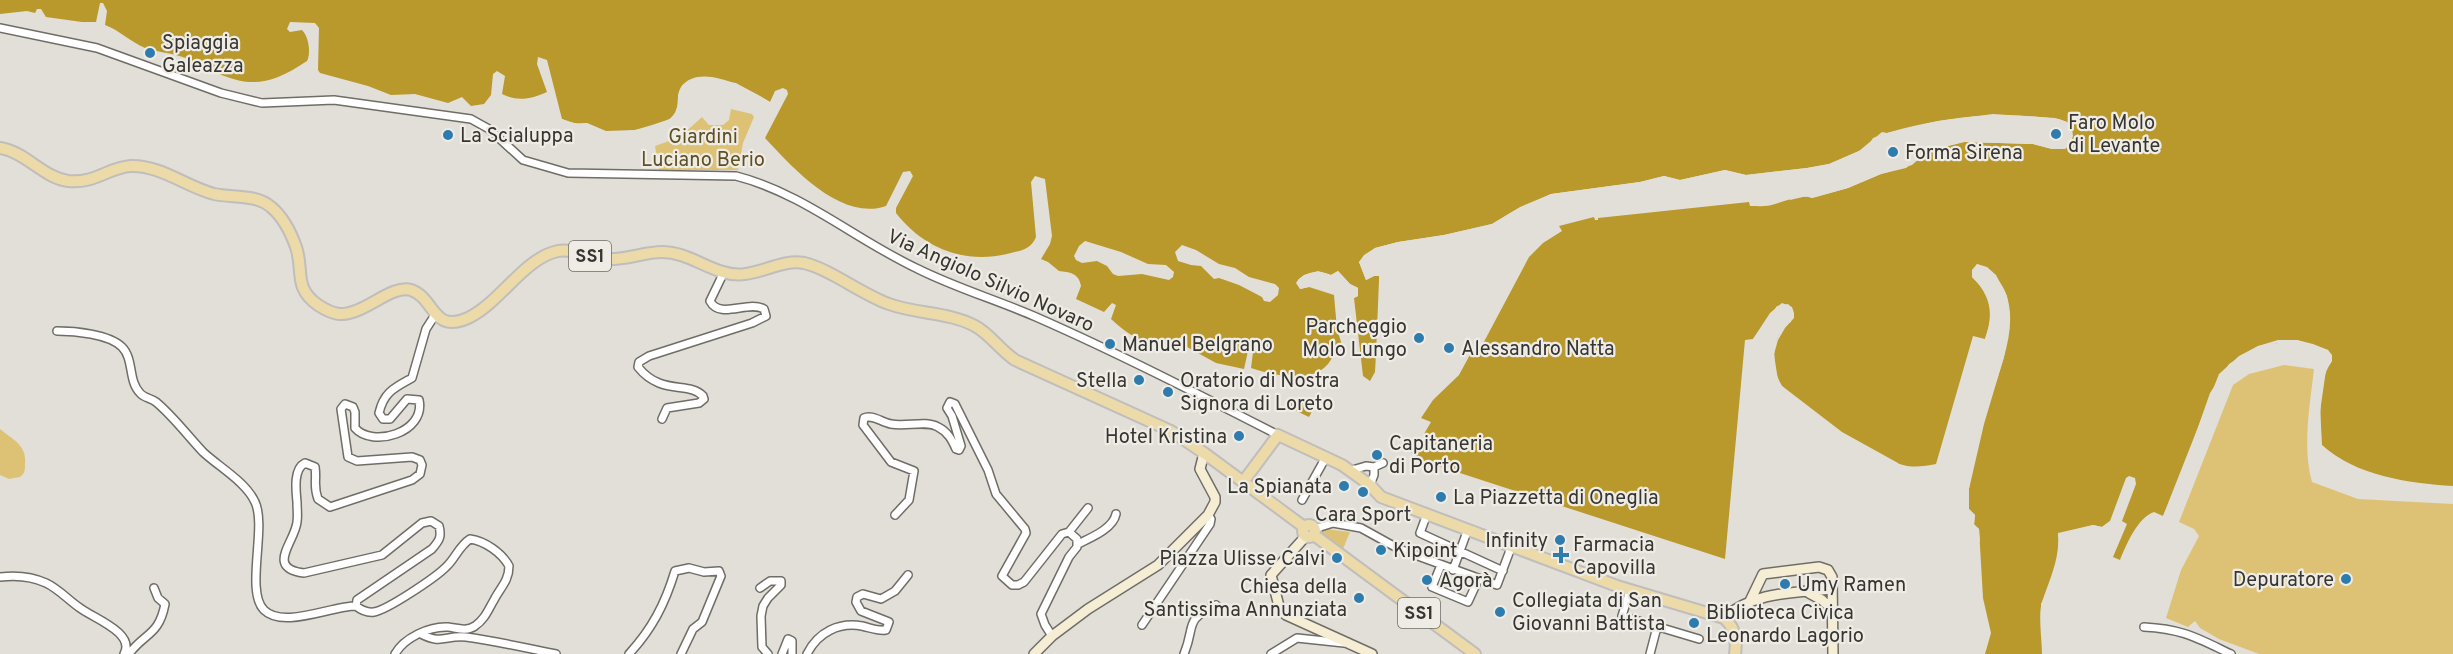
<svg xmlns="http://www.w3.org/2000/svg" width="2453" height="654" font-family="Overpass,sans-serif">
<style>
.green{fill:#ddc276}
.water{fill:#b9982c}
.pier{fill:#e2dfd8}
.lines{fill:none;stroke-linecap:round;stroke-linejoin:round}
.minor-casing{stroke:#706d67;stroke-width:10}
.secondary-casing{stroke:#706d67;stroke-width:12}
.primary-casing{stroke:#bfbebd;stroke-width:14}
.minor{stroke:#fff;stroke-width:7}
.secondary{stroke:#f5edd4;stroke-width:9}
.primary{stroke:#ecdaa9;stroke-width:10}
.poi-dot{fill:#2d7cad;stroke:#efece5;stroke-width:2}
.labels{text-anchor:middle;stroke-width:4.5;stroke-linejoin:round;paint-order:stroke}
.shield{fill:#efece5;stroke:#6e6c68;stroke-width:1.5}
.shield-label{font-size:18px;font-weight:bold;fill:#363532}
.poi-label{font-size:20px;fill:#363532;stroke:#efece5;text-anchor:start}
.park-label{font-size:20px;fill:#5e5026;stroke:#efece5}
.street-label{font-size:20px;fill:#363532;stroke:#efece5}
</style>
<rect width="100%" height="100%" fill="#e2dfd8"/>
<path class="green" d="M731,109L752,114L754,117L743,143L738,170H659L655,146L680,137L702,117L709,125H723L729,120Z
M2284,365L2314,369C2310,405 2302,447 2312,482L2358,499L2453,504V654H2259L2219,639L2200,628L2195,621L2188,627L2166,618L2181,570L2199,536L2194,529L2179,522L2233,385L2249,374Z
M0,429C13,440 27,445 25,464C25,470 25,473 20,477L9,479L0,475Z
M1325,529L1350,532L1343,549L1320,534V530Z"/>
<path class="water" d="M0,0H2453V486C2408,483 2356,476 2322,445C2321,419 2316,383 2332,361L2328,350L2297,340L2258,346L2229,364L2210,393L2182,473L2163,516L2154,512C2138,517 2126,545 2120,560L2113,557L2127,524L2122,521L2136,484L2135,478L2129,476L2126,478L2110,521L2102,527L2093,525L2058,534C2060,559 2050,578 2042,602C2038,614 2042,640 2042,654H1985L1991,633L1983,598L1979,529L1974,525L1975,515L1969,509L1968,498C1971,463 1982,428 1992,395C2001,365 2017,329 2007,297C2002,280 1992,273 1977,264L1972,277C1991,296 1994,313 1985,339L1973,336L1936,464C1925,466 1914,468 1903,465C1867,456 1811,411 1782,386C1771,369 1770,333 1791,322L1792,308L1788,304L1777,306L1753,339L1745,340L1725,559L1417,459L1414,454L1405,448L1420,449L1423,443L1431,446L1434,438L1424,434L1431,422L1421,418L1433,400L1459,375L1472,351L1478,353L1529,257L1543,243L1562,231L1559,226L1594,217L1595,220H1598V218L1749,202L1750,206C1758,206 1768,207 1775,204C1786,201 1801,194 1812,198L1848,188L1881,174L1912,165L1928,151L1964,142L2033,144L2052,149H2065C2075,140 2072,133 2067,122L2059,119C1998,111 1946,116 1887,133L1873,138L1868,146L1859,151L1829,164L1807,168L1746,175L1725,170L1680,180L1664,176L1640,182L1551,194L1512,212L1492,224L1444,235L1398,242L1375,248L1359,262L1366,280L1374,276H1379V280L1376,354L1375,372L1370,381L1363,376L1354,298L1358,296V288L1350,284L1338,271L1331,275C1320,270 1307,271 1298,280L1300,289L1309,287L1334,295L1337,329L1342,345C1334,349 1334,357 1328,364C1310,385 1273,375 1251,368L1253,352L1251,351H1248L1244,369L1216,363L1187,347L1184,336L1179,338L1175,347C1148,345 1132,339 1111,319L1116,305L1112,303L1104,312L1076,299L1081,286C1079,273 1069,272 1059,271L1048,262L1041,259L1050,244L1052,236L1045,179L1035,176L1031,182L1036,237C1031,249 1023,250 1011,253C966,265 924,249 896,213V208L913,176L910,171L903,172L886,206C841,222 792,167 765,138L788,94L787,90L783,88L775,91L770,102C751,90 700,61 681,87C675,97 681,108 672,117C660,128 616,135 601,130C595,128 590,123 584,123C576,124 571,123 562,119L547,60L538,57L537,64L547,92C531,99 518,102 502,94L505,76L497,71L493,74L491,95L484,104L471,106L462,97L448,103L415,94L391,95L368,86L320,73L318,70L319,28L315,23L290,22L287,29L290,32L302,30C309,37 311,53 307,61C258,94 238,84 190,60C177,53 160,53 145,48C131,42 119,30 105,25L107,11L103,3H100L96,22H82L46,17L41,9H37L35,13L27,11L0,14Z
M1293,398L1314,408L1309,417L1288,407Z"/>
<path class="pier" d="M709,78L736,83L770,102L768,104L735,86L709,81L691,83L684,88L681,95L680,109L672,121L646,130L606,134L586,126L574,127L560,120L562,119L580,125L587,123L606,131L635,130L652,125L670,119L675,113L678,105V95L682,86L690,80Z
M1993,114L2055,118L2067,122L2072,128L2073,136L2070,144L2065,149H2052L2033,144L1964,142L1928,151L1906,168L1881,174L1848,188L1812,198L1807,196L1790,200V197L1795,195L1807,193L1812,195L1830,191L1880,171L1905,165L1927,148L1944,143L1980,139L2034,141L2064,146L2070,136L2069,129L2066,124L2048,120L1993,117L1939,124L1879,136L1870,149L1861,154L1830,167L1808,171L1746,178L1725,173L1680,183L1663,179L1641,185L1552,197L1521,210L1493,227L1444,238L1419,240L1377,251L1367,257L1362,263L1367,276L1374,273L1382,275L1379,276H1374L1366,280L1359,262L1364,255L1375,248L1398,242L1444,235L1492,224L1520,207L1551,194L1640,182L1664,176L1680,180L1725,170L1746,175L1807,168L1829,164L1859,151L1882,132L1887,133L1938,121Z
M1085,241L1121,252L1148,264L1166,265L1174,272L1173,277L1169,280L1142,274L1118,276L1113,274L1107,266L1097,261L1082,263L1076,260L1074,256L1079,246Z
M1182,245L1196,250L1219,264L1235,268L1249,277L1275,284L1279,288L1278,295L1270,302L1264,301L1262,297L1239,285L1219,278L1214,279L1201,266L1191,265L1178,261L1175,252Z
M1977,264L1987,267L1996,275L2007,296L2010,316L2004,357L1984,424L1969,489V509L1975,515L1974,524L1979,529L1980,542L1977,540L1976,530L1972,525V517L1966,510V488L1981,423L2001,356L2007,316L2004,297L1993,277L1985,270L1978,268L1975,276L1985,286L1994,307L1993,324L1988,340L1985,339L1990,323L1991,307L1983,288L1972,277V270Z
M1318,271L1331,275L1338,271L1350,284L1358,288V296L1354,298L1352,297L1355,294V290L1348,286L1337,274L1331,278L1318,274L1305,278L1300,285L1310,284L1309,287L1300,289L1296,283L1298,280L1304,275Z
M1782,303L1792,307L1794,313V318L1785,328L1778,340L1774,354L1778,381L1782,386L1842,432L1898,463L1902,468L1881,459L1840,435L1780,388L1775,381L1771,354L1782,326L1791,317L1790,309L1782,307L1779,308L1756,340L1753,339L1770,313Z
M2278,340H2297L2313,344L2328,350L2332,355V361L2326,370L2320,412L2321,448L2319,446L2317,412L2323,369L2329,361V356L2322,350L2296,343H2278L2259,348L2241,358L2222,376L2184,474L2166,517L2163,516L2219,374L2239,356L2258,346Z
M2110,521H2113L2102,530L2093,528L2061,537L2062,550L2052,589L2042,614L2041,604L2049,588L2060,549L2058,533L2093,525L2102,527Z"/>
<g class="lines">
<defs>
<path id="minor" d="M0,28L97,48L221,93L262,103L334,100L471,119L489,129L523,160L568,173L736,176C803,193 856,240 918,269C956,288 997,300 1036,317C1118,353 1198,394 1278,435
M57,331C74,331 109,334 122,347C134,359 128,381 140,393C144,398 151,398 156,402C173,416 187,435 203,452C219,467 246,482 255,502C267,527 245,591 264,610C283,629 331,606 356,606
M662,419L667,408L699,403L704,399L703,396C689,381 661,396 638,367L639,362L649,356L752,323L766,316L764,309C748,300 720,320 710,301L724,272
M1374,467L1383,463
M1349,471L1366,466L1374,467
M1370,485L1374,475V467
M1302,500L1326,457
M1427,514L1420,533L1503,571
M895,515L909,500L914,471L891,462L863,425L864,418C872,414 881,422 891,424C906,427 926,420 938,427C948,432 952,440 956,449L959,450L961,446L952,416L947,408L950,402L955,404L988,470L996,494L1025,529L1026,533L1002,576L1012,585H1018L1024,582L1062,534L1069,532L1077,539V547L1069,557L1041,614L1045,625L1052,636
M1314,529L1333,523L1361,528L1399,549L1497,585L1512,545
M1069,532L1088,508
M1078,544C1090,538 1113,529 1116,514
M1441,565L1432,587L1468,602L1479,578
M1453,570L1468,529
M0,577C16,575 31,576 46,583C59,589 68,600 80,608C93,618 136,633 124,654
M760,588L770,581H781V585L768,598L763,606L761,616L762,647L768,654
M1630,590L1622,616L1699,639
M1142,625L1210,524L1211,519L1208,515
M2144,627C2183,629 2197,638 2231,654
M421,634C442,645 445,635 466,637C496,641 526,648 556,654
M129,654C144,633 159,636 165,604L158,598L154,588
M395,654C404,638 429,626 448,627C457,628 466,632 475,626C485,619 488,610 494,600C500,588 509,581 509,566C502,553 485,541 470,539C459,546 455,559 446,567C435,578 387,610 374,612C367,613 361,610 356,606L357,600L432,549C439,541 442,537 439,526L431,521L422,523L382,555L304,573C265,568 295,542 297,522C298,516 297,509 297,502C296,491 293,469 305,463L315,467C317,480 313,486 318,499L330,507L412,480L420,474L422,465L420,460L412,457L357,461L348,457L341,409L345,404L353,407L355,412V428C372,448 426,433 419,400L407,399L390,419H383L379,413C384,392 394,388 412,378L426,329L435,315
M629,654C652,629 665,604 675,571L689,568L704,572L719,571L721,576L702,622L693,629L681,654
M782,654L788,639L792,641V654
M807,654C818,632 839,622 862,626C871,628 877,631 886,630L889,622L861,611L856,602L857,597L863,594L881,599L895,591L908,575
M1184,654C1196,625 1183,621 1216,605
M1271,654L1297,638L1344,643
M1650,654L1657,627"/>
<path id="secondary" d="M1305,537L1271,575L1280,610L1286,615L1372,654
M1809,593L1822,600L1833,610
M1750,601L1763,574L1819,567L1828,570L1832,577L1833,654
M1724,618C1754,591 1794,593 1832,589
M1034,654L1052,636L1088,609L1158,565L1208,515L1215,502V497L1200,469L1204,453"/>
<path id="primary" d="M0,148C26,152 42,177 68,181C95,184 109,167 131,166C160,165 187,187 214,194C232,198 256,194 271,207C282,216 291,233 296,247C304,270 293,288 318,305C324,309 332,313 339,314C363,316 391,284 411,290C435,298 432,334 468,318C500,303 524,258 558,251C573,248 589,258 604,259C624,261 643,252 662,252C685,252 702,266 723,272C753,282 777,258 804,263C828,268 863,295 889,304C916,314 949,312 975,326C990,334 1000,350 1015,360L1171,431L1204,453L1304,527
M1243,482L1278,435L1342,465L1370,485L1381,497L1617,586L1724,618C1735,627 1737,641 1735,654
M1303 531a6 6 0 1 1 12 0a6 6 0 1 1-12 0Z
M1314,535L1475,654"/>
</defs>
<use href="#minor" class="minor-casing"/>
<use href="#secondary" class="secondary-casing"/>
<use href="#primary" class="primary-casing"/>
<use href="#minor" class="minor"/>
<use href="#secondary" class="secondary"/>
<use href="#primary" class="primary"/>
</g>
<g class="poi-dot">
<circle cx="150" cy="53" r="6"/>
<circle cx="2056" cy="134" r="6"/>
<circle cx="448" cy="135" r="6"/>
<circle cx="1893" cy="152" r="6"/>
<circle cx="1419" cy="338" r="6"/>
<circle cx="1110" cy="344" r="6"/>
<circle cx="1449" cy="348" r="6"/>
<circle cx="1139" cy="380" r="6"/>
<circle cx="1168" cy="392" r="6"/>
<circle cx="1239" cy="436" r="6"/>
<circle cx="1377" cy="455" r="6"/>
<circle cx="1344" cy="486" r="6"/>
<circle cx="1363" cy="492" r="6"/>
<circle cx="1441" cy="497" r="6"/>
<circle cx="1560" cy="540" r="6"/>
<circle cx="1381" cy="550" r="6"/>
<path d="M1558 546h6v6h6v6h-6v6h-6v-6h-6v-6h6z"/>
<circle cx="1337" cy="558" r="6"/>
<circle cx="2346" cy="579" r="6"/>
<circle cx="1427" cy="580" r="6"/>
<circle cx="1785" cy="584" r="6"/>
<circle cx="1359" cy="598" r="6"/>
<circle cx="1500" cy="612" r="6"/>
<circle cx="1694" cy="623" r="6"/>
</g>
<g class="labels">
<g class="shield">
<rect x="569" y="241" width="42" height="30" rx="4.5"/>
<rect x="1398" y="598" width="42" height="30" rx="4.5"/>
</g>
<g class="shield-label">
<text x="590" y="262">SS1</text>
<text x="1419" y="619">SS1</text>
</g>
<g class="poi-label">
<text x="162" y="49">Spiaggia<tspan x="162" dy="23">Galeazza</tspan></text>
<text x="2068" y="129">Faro Molo<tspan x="2068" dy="23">di Levante</tspan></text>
<text x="460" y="142">La Scialuppa</text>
<text x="1905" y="159">Forma Sirena</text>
<text x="1407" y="333" text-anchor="end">Parcheggio<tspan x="1407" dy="23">Molo Lungo</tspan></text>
<text x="1122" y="351">Manuel Belgrano</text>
<text x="1461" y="355">Alessandro Natta</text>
<text x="1127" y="387" text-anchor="end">Stella</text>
<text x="1180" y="387">Oratorio di Nostra<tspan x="1180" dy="23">Signora di Loreto</tspan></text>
<text x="1227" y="443" text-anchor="end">Hotel Kristina</text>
<text x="1389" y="450">Capitaneria<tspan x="1389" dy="23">di Porto</tspan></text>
<text x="1332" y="493" text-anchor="end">La Spianata</text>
<text x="1453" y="504">La Piazzetta di Oneglia</text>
<text x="1363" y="521" text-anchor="middle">Cara Sport</text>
<text x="1548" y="547" text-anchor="end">Infinity</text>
<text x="1573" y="551">Farmacia<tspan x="1573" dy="23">Capovilla</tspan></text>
<text x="1393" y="557">Kipoint</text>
<text x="1325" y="565" text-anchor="end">Piazza Ulisse Calvi</text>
<text x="2334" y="586" text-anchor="end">Depuratore</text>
<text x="1439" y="587">Agorà</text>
<text x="1797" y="591">Umy Ramen</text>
<text x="1347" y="593" text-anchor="end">Chiesa della<tspan x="1347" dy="23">Santissima Annunziata</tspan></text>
<text x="1512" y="607">Collegiata di San<tspan x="1512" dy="23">Giovanni Battista</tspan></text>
<text x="1706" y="619">Biblioteca Civica<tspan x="1706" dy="23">Leonardo Lagorio</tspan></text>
</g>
<g class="park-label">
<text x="703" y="143">Giardini<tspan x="703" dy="23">Luciano Berio</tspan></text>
</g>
<g class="street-label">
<text transform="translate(991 280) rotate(24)" y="7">Via Angiolo Silvio Novaro</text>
</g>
</g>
</svg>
